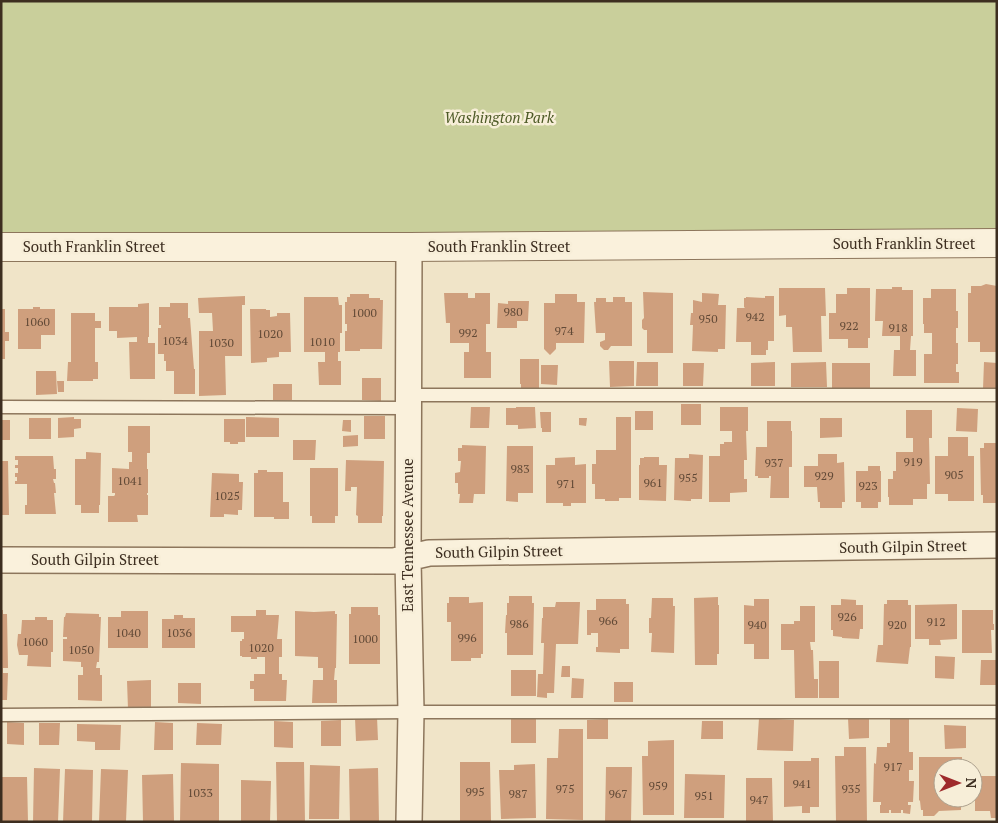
<svg xmlns="http://www.w3.org/2000/svg" width="998" height="823" font-family="'PT Serif',serif">
<style>
.green{fill:#c9cf9b}
.building{fill:#cf9f7d}
.lines{fill:none;stroke-linecap:round;stroke-linejoin:round}
.service-casing{stroke:#8d765c;stroke-width:15}
.minor-casing{stroke:#8d765c;stroke-width:28}
.tertiary-casing{stroke:#8d765c;stroke-width:30}
.service{stroke:#faf1dc;stroke-width:12}
.minor{stroke:#faf1dc;stroke-width:25}
.tertiary{stroke:#faf1dc;stroke-width:28}
.labels{text-anchor:middle;stroke-width:5;stroke-linejoin:round;paint-order:stroke}
.number-label{font-size:12px;fill:#624a37}
.park-label{font-size:15px;font-style:italic;fill:#4d5a26;stroke:#f7eed8}
.street-label{font-size:15px;fill:#3d2e20;stroke:#f7eed8}
</style>
<rect width="100%" height="100%" fill="#f0e4c8"/>
<path class="green" d="M1,1H997V235L1,236Z"/>
<path class="building" d="M986,284L997,286V352H980V342H968V293H971V286H981Z
M892,287H902V290H913V336H911L910,350H916V376H893L894,350H900V336H882L883,321H875L876,289H892Z
M779,288H825L826,316H821L822,352H793L792,327H786V315L779,316Z
M847,288H870V338H868V348H848V339H829V313H836V294H847Z
M931,289H956V311H958V328H956V343H958V364H956V372H959V383H924V354H932V333H924V324H923V298H931Z
M643,292L673,293V353H647V330H644L642,328V320L644,318Z
M444,293H468V298H475V293H490V324H486V352H491V378H464V352H469V343H450V323H446Z
M702,293L719,294L718,305H726L725,349H718V352L692,351L693,325H690L691,313H693V300L702,302Z
M350,294H369V298H380V300H383L382,349H360V351H345V331H347V324H345V302H347V297H350Z
M555,294H577V302H585L584,343H556V349L550,355L544,349V303H555Z
M245,296V305H242V356H225L226,395L199,396V331H213L212,313H199L198,298Z
M765,296H774V341H768V350H766V355H751V342H736L737,308H745L744,307V298H746V297L765,298Z
M304,297H338L339,305H342V333H340V352H338V361H341V385H319L318,362H325V352H304Z
M613,297H625V302H632V346H611L608,350H604L600,346V342L605,340V333H596L594,302H596V298H606V302H613Z
M508,301H529L528,321H517V328H497L498,303L508,304Z
M149,303V337H148V343H155V379H130L129,342H137V337L117,338V331H109V307H138V304Z
M170,303H188V318H190L194,369H195V394H174V371H166V361H164V354H158V328H161V325H159V307H170Z
M33,307H40V309H55V335H41V349H18V309H33Z
M1,309H5V332H9V341H5V359H1Z
M250,309H266V310H270V317L277,316V313H290L291,352H279V357L267,358V362L251,363Z
M71,313H95V321H101V328H95V362H98V379H93V381H67L68,362H71Z
M520,359H539V390H521V384H520Z
M609,361H634V386L610,387Z
M637,362H658V386H636Z
M775,362V386H751V363Z
M826,362L827,387H791V363Z
M984,362L997,363V389H983Z
M683,363H704L703,386H683Z
M832,363H870V388H832Z
M541,365H558L557,385L541,384Z
M36,371H56L57,394L36,395Z
M362,378H381V401L362,400Z
M57,381H64V392H58Z
M273,384H292V400H273Z
M681,404H701V425H681Z
M471,407H490L489,428H470Z
M516,407H535L536,428L518,429V425H506V408H516Z
M720,407H748V431H746L747,460H744V479H747V492L730,493V502H709V456H720V444H724V442H732V431H720Z
M957,408L978,409L977,432L956,431Z
M906,410H932V438H929L930,484H927V499H913V505H889V497H888V479H893V471H896V452H913V438H906Z
M635,411H653V430H635Z
M540,412H551V432H542V428H541Z
M364,416H385V439H364Z
M74,417V419H81V428L74,429V437L58,438V418Z
M246,417L279,418V437H246Z
M616,417H631V498H619V501H605V499H595V484H592V464H596V450H616Z
M29,418H51V439H29Z
M579,418H587L586,426L579,425Z
M820,418H842V437L820,438Z
M224,419H245V442H238V444H230V442H224Z
M1,420H10V440H1Z
M343,420H351V432L342,431Z
M767,421H791V431H792V467H789V498H770L771,476H769V478H758V476H755L756,447H767Z
M128,426H150V453H147V469H148V493H147V495H148V515H137L138,522H108V496H114L115,495V493H112V468L129,469V462H132V452H128Z
M358,435V446L343,447V436Z
M948,437H968V456H974V501H948V494H935V456H948Z
M293,440H316L315,460H293Z
M984,443H997V503H983V495H981L980,448H984Z
M462,445L486,446L485,494H474L473,503H459L460,494H458V483H455V473L460,472L461,461H458V448H462Z
M507,446H533V493H518V502L506,501Z
M86,452L101,453L100,505H99V513H81V505H75V459H86Z
M689,454L703,455L702,499H691V501H688L674,500L675,458H689Z
M818,454H837V463L844,462L845,502H842V508H820V502H818L817,487H804V466H818Z
M15,456H53L54,469H56V479H53L54,483H55L56,493H54L56,514H25V505H27V484H15V481H17V477H15V473H18V468H15V465H18V460H15Z
M575,457V465L586,464V503H571V506H563V503H546V465H555V458Z
M644,457H659V465H667L666,501L639,500V465H640V458H644Z
M346,460L384,461L383,516H382V523H358V516L356,515L357,487H351V491H345Z
M1,461H8L9,515H1Z
M868,466H880V471H881V502H878V508H861V502H856V471H868Z
M310,468H338V516H335V523H312V516H310Z
M258,470H267V472H283V502H289V519H274V517H254V473H258Z
M212,473L239,474V482H243L242,510H238V515L224,514V517H210Z
M509,596H532V603H534L533,655H507V633H505L506,615H507V603H509Z
M449,597H469V603L483,602V654H481V658H471V661H451V622H447V603H449Z
M718,597V605H719V654H717V665H695L694,598Z
M652,598H673V606H675L674,653L651,652L652,633H649V618H651Z
M596,599H626V604H629V649H620V653L596,652V647H598V633H591V635H587V610H596Z
M754,599H769V659H754V644H744V605L754,606Z
M841,599L856,600V605H863V629H860L859,639L842,638V637L833,636V630H831V605H841Z
M887,600H908V605H911V647H910L908,664L876,662L878,645H883L884,604H887Z
M556,602H580L578,644H556L554,693H547V698L537,697L538,674H543L544,643H541L542,618H543V607H555Z
M957,604V639L940,640L941,645H929V639H915V605Z
M800,606H815V642H810L811,650H813L814,679H818V698H795L794,650H781V624H794V621H800Z
M351,607H378V615H380V664H349V614H351Z
M1,610H3V614H7L8,668H3V673H8L7,700H1Z
M256,610H266V615H279L277,639H282V657H279V674H282V680H287L286,701H254V689H250V681H254V674H265V657H257V659H251V657H242V656H240V641H242V639H244V632H231V616H256Z
M962,610H993V624H994V630H991L992,653H962Z
M121,611H148V648H108V617H121Z
M295,611L314,612L335,611V614H337L336,668H335L334,680H337V703H312L313,680H323V668H318V657L295,656Z
M66,613L99,614V617H101L99,662H97L96,668H100V675H102V701L78,700V675H83V667H81V662L63,661V639H67V637H63L64,617H65Z
M174,615H183V618H195V648H162V619H174Z
M35,617H47V620H53V652H51V667L27,666L28,655H19L17,645L18,634H21L22,620H35Z
M935,656L955,657L954,679L935,678Z
M981,660H997V685H980Z
M819,661H839V698H819Z
M562,666H570V677H561Z
M511,670H536V696H511Z
M572,678L584,679L583,698H571Z
M151,680V708L128,709L127,681Z
M614,682H633V702H614Z
M178,683H201V704L178,703Z
M896,715H909V752H913V770H909V781H914L913,802H908V805H911L910,814L903,813V810H901V813H891V810H889V813H880V805H881V802H873L874,763L876,764L877,747H887V743H890V718H896Z
M377,717L378,740L356,741L355,718Z
M511,718H536V743H511Z
M759,718L794,720L793,751L757,750Z
M848,718H869V738L849,739Z
M608,719V739H587V720Z
M341,720V746H321V721Z
M274,721L293,722V748L274,747Z
M702,721H723V739H701Z
M7,722L24,723V745L7,744Z
M155,722L173,723V750H154Z
M39,723H60L59,745H39Z
M197,723L222,724L221,745H196Z
M77,724L121,725L120,750H95V742L77,741Z
M944,725L966,726V748L945,749Z
M559,729H583V820L546,819L547,758H558Z
M674,740V815H643L642,756H648V741Z
M844,747H866L867,822H836L835,756H844Z
M919,757H962V768H943V798H961V810L939,811L934,816H923V810H921L920,801L919,800Z
M811,758H819V807H810V813H802V806L784,807V761H811Z
M276,762H304L305,822H277Z
M460,762H490L491,822H460Z
M181,763L219,764V822H180Z
M535,764L536,818L501,819L499,770H514V765Z
M310,765L340,766L339,819H309Z
M606,767H632L631,822H605Z
M34,768L60,769L58,822H33Z
M378,768L379,822H350L349,769Z
M65,769L93,770L92,822H63Z
M101,769L128,770L126,822H99Z
M173,774L174,821L143,822L142,775Z
M685,774L725,775L724,818H684Z
M975,776H997V818H991L990,811H975Z
M1,777H27L28,822H2Z
M746,778H772L773,822H746Z
M241,780L271,781L270,822H241Z"/>
<g class="lines">
<defs>
<path id="service" d="M408,395H997
M1,407L408,408
M1,715L411,712H997"/>
<path id="minor" d="M409,247L408,559L411,712L409,822
M1,560L394,561L429,553L997,545"/>
<path id="tertiary" d="M1,247H409L997,243"/>
</defs>
<use href="#service" class="service-casing"/>
<use href="#minor" class="minor-casing"/>
<use href="#tertiary" class="tertiary-casing"/>
<use href="#service" class="service"/>
<use href="#minor" class="minor"/>
<use href="#tertiary" class="tertiary"/>
</g>
<g class="labels">
<g class="number-label">
<text x="513" y="316">980</text>
<text x="364" y="317">1000</text>
<text x="755" y="321">942</text>
<text x="708" y="323">950</text>
<text x="37" y="326">1060</text>
<text x="849" y="330">922</text>
<text x="898" y="332">918</text>
<text x="564" y="335">974</text>
<text x="468" y="337">992</text>
<text x="270" y="338">1020</text>
<text x="175" y="345">1034</text>
<text x="322" y="346">1010</text>
<text x="221" y="347">1030</text>
<text x="913" y="466">919</text>
<text x="774" y="467">937</text>
<text x="520" y="473">983</text>
<text x="954" y="479">905</text>
<text x="824" y="480">929</text>
<text x="688" y="482">955</text>
<text x="130" y="485">1041</text>
<text x="653" y="487">961</text>
<text x="566" y="488">971</text>
<text x="868" y="490">923</text>
<text x="227" y="500">1025</text>
<text x="847" y="621">926</text>
<text x="608" y="625">966</text>
<text x="936" y="626">912</text>
<text x="519" y="628">986</text>
<text x="757" y="629">940</text>
<text x="897" y="629">920</text>
<text x="128" y="637">1040</text>
<text x="179" y="637">1036</text>
<text x="467" y="642">996</text>
<text x="365" y="643">1000</text>
<text x="35" y="646">1060</text>
<text x="261" y="652">1020</text>
<text x="81" y="654">1050</text>
<text x="893" y="771">917</text>
<text x="802" y="788">941</text>
<text x="658" y="790">959</text>
<text x="565" y="793">975</text>
<text x="851" y="793">935</text>
<text x="475" y="796">995</text>
<text x="200" y="797">1033</text>
<text x="518" y="798">987</text>
<text x="618" y="798">967</text>
<text x="704" y="800">951</text>
<text x="759" y="804">947</text>
</g>
<g class="park-label">
<text x="499" y="123">Washington Park</text>
</g>
<g class="street-label">
<text x="904" y="249">South Franklin Street</text>
<text x="94" y="252">South Franklin Street</text>
<text x="499" y="252">South Franklin Street</text>
<text transform="translate(408 535) rotate(-90)" y="5">East Tennessee Avenue</text>
<text transform="translate(903 547) rotate(-1)" y="5">South Gilpin Street</text>
<text transform="translate(499 552) rotate(-1)" y="5">South Gilpin Street</text>
<text x="95" y="565">South Gilpin Street</text>
</g>
</g>
<rect width="998" height="823" fill="none" stroke="#3d2e20" stroke-width="5"/>
<g transform="translate(958 783) rotate(90)"><circle r="24" fill="#f7eed8" stroke="#ada18e"/>
<path d="M0-4L9 19L0 12L-9 19Z" fill="#9e2a2b"/>
<text y="-8" font-size="14" font-weight="bold" text-anchor="middle" fill="#3d2e20">N</text>
</g>
</svg>
